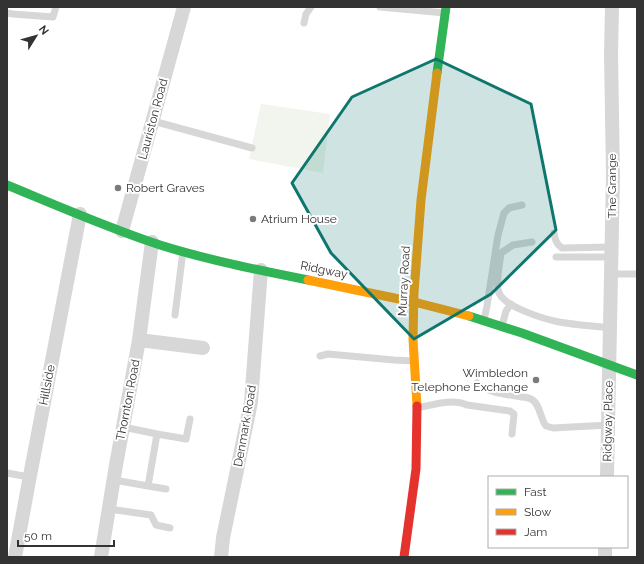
<svg xmlns="http://www.w3.org/2000/svg" width="644" height="564" font-family="Raleway,sans-serif">
<style>
.green{fill:#f1f5ed}
.lines{fill:none;stroke-linecap:round;stroke-linejoin:round}
.lane{stroke:#d7d7d7;stroke-width:7}
.street{stroke:#d7d7d7;stroke-width:14}
.fast{stroke:#30b455;stroke-width:9}
.slow{stroke:#ff9f0a;stroke-width:9}
.jam{stroke:#e5322d;stroke-width:9}
.marked{fill:#0f766e;fill-opacity:0.2;stroke:#0f766e;stroke-width:3;stroke-linejoin:round}
.poi-dot{fill:#7a7a7a;stroke:#fff;stroke-width:1.5}
.labels{text-anchor:middle;stroke-width:4;stroke-linejoin:round;paint-order:stroke}
.street-label{font-size:12px;fill:#333;stroke:#fff}
.poi-label{font-size:12px;fill:#333;stroke:#fff;text-anchor:start}
</style>
<rect width="100%" height="100%" fill="#fff"/>
<path class="green" d="M261,104L330,114L323,173L249,159Z"/>
<g class="lines">
<path class="lane" d="M380,7L445,13
M7,13L13,14L53,17L56,7
M304,23L306,14L311,7
M153,121L252,148
M554,233C555,239 556,244 562,248L612,247
M532,242L513,245L501,253C500,263 495,284 499,293C505,307 544,319 559,322C576,325 593,326 611,328
M556,257H612
M611,274H637
M175,315L183,251
M484,320L487,306L498,235L504,213L509,208L522,205
M502,326L506,311L511,304
M320,356L328,354L394,360L414,361
M477,383C489,394 506,394 522,397C524,397 529,398 531,399C540,403 540,418 546,426L553,428L609,425
M417,408C432,405 453,398 467,405L510,411L514,414L512,434
M157,434L186,439L190,419
M7,473L29,477
M114,480L148,486L157,434L123,427
M148,486L166,489
M109,509L151,515L156,525L170,528"/>
<path class="street" d="M122,231L184,7
M139,340L203,348
M607,477L613,175L611,54L612,7
M15,557L29,481L80,214
M101,557L116,465L139,340L152,242
M221,557L223,538L251,402L261,270
M605,557V547"/>
<path class="fast" d="M437,73L446,7
M7,185C58,206 108,228 160,245C208,260 258,270 308,280
M469,316L522,333L637,375"/>
<path class="slow" d="M308,280L418,303L469,316
M417,406L413,339L414,293L421,200L437,73"/>
<path class="jam" d="M404,557L416,469L417,406"/>
</g>
<path class="marked" d="M436,59L531,104L556,230L491,294L414,339L331,253L292,183L352,97Z"/>
<g class="poi-dot">
<circle cx="118" cy="188" r="4"/>
<circle cx="253" cy="219" r="4"/>
<circle cx="536" cy="380" r="4"/>
</g>
<g class="labels">
<g class="street-label">
<text transform="translate(153 119) rotate(-75)" y="4">Lauriston Road</text>
<text transform="translate(612 186) rotate(-90)" y="4">The Grange</text>
<text transform="translate(324 270) rotate(11)" y="4">Ridgway</text>
<text transform="translate(404 281) rotate(-87)" y="4">Murray Road</text>
<text transform="translate(47 385) rotate(-79)" y="4">Hillside</text>
<text transform="translate(128 400) rotate(-79)" y="4">Thornton Road</text>
<text transform="translate(608 421) rotate(-89)" y="4">Ridgway Place</text>
<text transform="translate(245 426) rotate(-80)" y="4">Denmark Road</text>
</g>
<g class="poi-label">
<text x="126" y="192">Robert Graves</text>
<text x="261" y="223">Atrium House</text>
<text x="528" y="377" text-anchor="end">Wimbledon<tspan x="528" dy="14">Telephone Exchange</tspan></text>
</g>
</g>
<rect width="644" height="564" fill="none" stroke="#333333" stroke-width="16"/>
<rect x="488" y="476" width="140" height="72" fill="#ffffff" stroke="#adadad"/>
<rect x="496" y="489" width="20" height="6" fill="#30b455" stroke="#adadad"/>
<text x="524" y="496" font-size="12" fill="#333333">Fast</text>
<rect x="496" y="509" width="20" height="6" fill="#ff9f0a" stroke="#adadad"/>
<text x="524" y="516" font-size="12" fill="#333333">Slow</text>
<rect x="496" y="529" width="20" height="6" fill="#e5322d" stroke="#adadad"/>
<text x="524" y="536" font-size="12" fill="#333333">Jam</text>
<g transform="translate(36 36) rotate(53)" stroke="#ffffff" stroke-width="3" paint-order="stroke">
<path d="M0-3L7 15L0 10L-7 15Z" fill="#333333"/>
<text y="-6" font-size="11" font-weight="bold" text-anchor="middle" fill="#333333">N</text>
</g>
<path d="M18 540v6h96v-6" fill="none" stroke="#333333" stroke-width="2"/>
<text x="24" y="540" font-size="12" fill="#333333" stroke="#ffffff" stroke-width="3" paint-order="stroke">50 m</text>
</svg>
